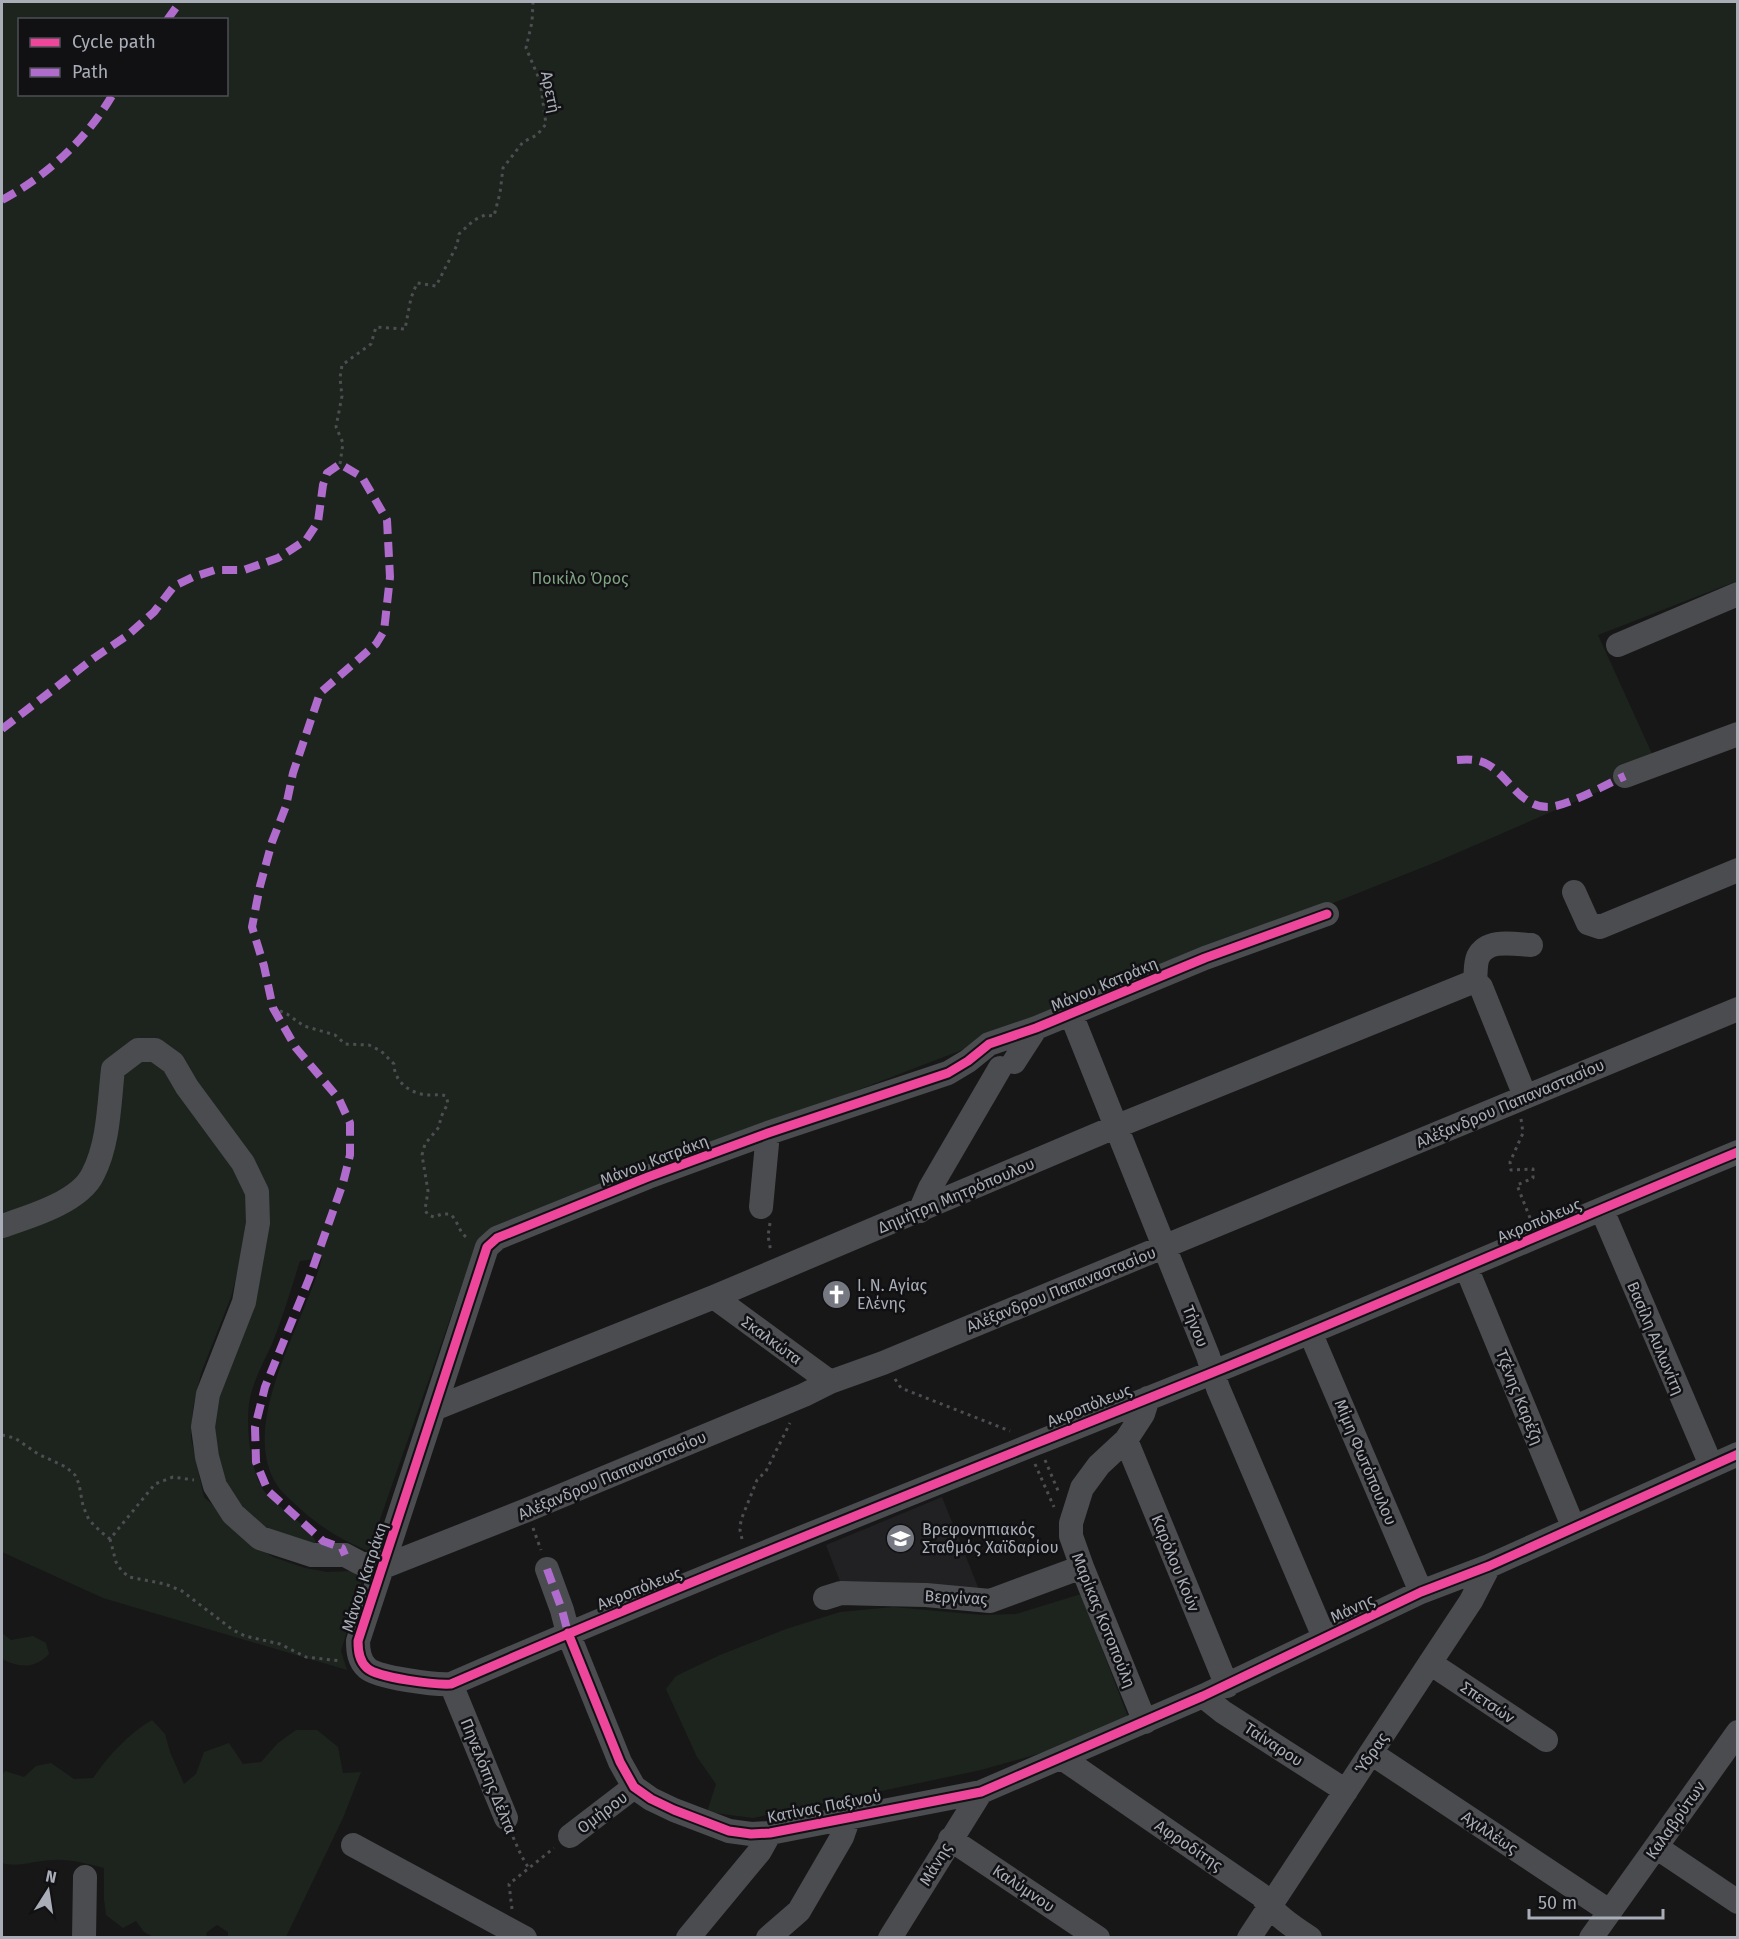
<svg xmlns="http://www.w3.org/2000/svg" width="1739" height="1939" font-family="'Fira Sans',sans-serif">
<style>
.built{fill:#212123}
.green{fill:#1d241e;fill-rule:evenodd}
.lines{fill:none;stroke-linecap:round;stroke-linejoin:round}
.path{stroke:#4d4e52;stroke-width:3;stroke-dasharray:3 4.5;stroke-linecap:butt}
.minor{stroke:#4b4c50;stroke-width:24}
.quiet{stroke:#b06ccc;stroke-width:8;stroke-dasharray:15 8;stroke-linecap:butt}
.cycleway-casing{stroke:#111113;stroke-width:13}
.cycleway{stroke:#ed469a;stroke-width:9}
.labels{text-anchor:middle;stroke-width:5;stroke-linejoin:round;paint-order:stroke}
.street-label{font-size:16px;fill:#a8adb8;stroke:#111113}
.park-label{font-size:16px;fill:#7fa381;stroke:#111113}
.poi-label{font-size:16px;fill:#a8adb8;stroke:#111113;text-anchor:start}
</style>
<rect width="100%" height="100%" fill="#171717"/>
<path class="built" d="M942,1497L980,1592L841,1584L826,1545Z"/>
<path class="green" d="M2,2H1737V581L1598,635L1659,769L1611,786L1436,862L1035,1022L490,1231L473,1253L369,1551C342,1541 317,1525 296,1505C290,1499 281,1492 277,1485C237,1424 306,1321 322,1258L300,1261C291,1289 283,1317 272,1344C265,1359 257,1374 252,1390C244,1414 249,1462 260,1484C270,1506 312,1525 316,1543L291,1544L235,1510L207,1424L230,1351L238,1270L231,1297L201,1373L193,1408L191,1438L204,1497L239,1529L244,1539L273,1557L305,1568L327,1572L350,1571L364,1574L341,1651L347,1670L103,1598L2,1552ZM20,20H226V94H20Z
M1081,1594L1128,1717L1045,1752L981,1770L753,1818L707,1812L716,1784L697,1757L666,1689L676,1676L720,1655L786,1629L840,1612L893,1607L982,1615L1016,1614Z
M2,1633L11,1640L33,1636L46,1643L49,1654C35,1669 19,1668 2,1659Z
M152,1720L165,1734L170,1752L184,1784L196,1774L204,1752L229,1743L243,1764L261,1762L278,1743L296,1730H317L338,1747L343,1773L361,1772L343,1818L286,1937H228V1932L217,1925L207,1932L206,1937H153L144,1932L136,1921L123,1928L106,1915L104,1899V1868C87,1864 71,1859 53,1860C36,1860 18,1868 2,1863V1775L5,1771L24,1777L36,1766L51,1763L74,1779L93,1778C109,1755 128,1734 152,1720Z"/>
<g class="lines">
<path class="path" d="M340,464L343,443L336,427L342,396L340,378L342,365L371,344L376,327L405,329L411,298L417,283L436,286L457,245L459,234L474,220L485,215L494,216L500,193L503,168L523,142L537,135L546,124L540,81L526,48L532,22L533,2
M273,1008L287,1014L304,1026L335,1035L345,1044L369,1045L381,1051L394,1064C394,1083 413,1096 432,1095C438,1095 440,1094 446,1096L448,1103L441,1117L439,1127L425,1144L422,1155L428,1191L425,1210L428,1215L434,1217L442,1214H450C459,1221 458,1233 469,1239
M1521,1119L1523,1133L1510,1162L1511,1170L1533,1169V1178L1517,1185L1530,1218
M770,1223L768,1236L771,1252
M895,1379L901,1388L1010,1431
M2,1435L15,1438L38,1454L66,1467L75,1475L79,1484L83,1506L89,1520L101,1532L110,1539L155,1484L173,1477L194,1480
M1045,1460L1059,1493
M1035,1464L1054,1507
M533,1528L541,1550
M110,1539L116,1562L121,1570L129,1577L165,1584L182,1591L233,1630L245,1636L280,1644L306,1657L341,1661
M742,1539L740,1530L741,1520L757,1480L766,1471L790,1423
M513,1837L521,1855L528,1867
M512,1909L509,1884L554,1848"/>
<path class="minor" d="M1618,645L1738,594
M1625,776L1738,734
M1574,892L1588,923L1600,927L1738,870
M1327,914L1205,958L1036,1028L989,1044L968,1061L948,1073L768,1133L648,1177L497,1238L487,1247L358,1641C358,1651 359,1661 367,1668C378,1678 436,1685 451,1684C702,1575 956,1476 1209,1374C1386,1302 1561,1225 1738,1152
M1475,981L1481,987L1525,1096
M1475,981C1476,974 1475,964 1478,957C1487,938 1514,944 1531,945
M1071,1014L1208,1356L1218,1388L1324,1637
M1014,1062L1036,1028
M761,1207L768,1133
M1602,1210L1711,1465
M920,1211L930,1188L1000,1068
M2,1226C29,1217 80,1202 93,1174C109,1143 109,1104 113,1069L138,1050H155L173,1063L187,1087L243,1163L257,1192L258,1223L244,1302L208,1394L203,1427L207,1457L215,1486L233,1514L260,1538L312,1555H345L360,1563L383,1567L527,1510L804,1395L830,1382L883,1363L1738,1009
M1466,1267L1573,1526
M714,1297L830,1382
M1310,1332L1421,1592
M436,1408L714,1297L1115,1127L1475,981
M1126,1440L1227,1686
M547,1569L562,1610L568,1633L620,1762L634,1787L651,1799L674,1810L729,1831L751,1834L770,1833L981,1792L1203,1696L1421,1592L1489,1566L1738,1454
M825,1598L841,1593L879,1594L926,1595L990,1601L1082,1567
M1430,1663L1546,1740
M451,1684L506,1818
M1203,1696L1223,1712L1346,1791
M1145,1722L1082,1567L1071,1536V1523L1082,1488L1099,1465L1126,1440L1143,1414L1148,1398
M1371,1753L1609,1911
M1062,1758L1261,1895C1274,1914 1290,1925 1310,1938
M570,1836L634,1787
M950,1839L1098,1938
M353,1845L525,1938
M1656,1847L1738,1902
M84,1938L85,1877
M688,1938L760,1851L770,1833
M768,1938L799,1911L842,1837L849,1817
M890,1938L981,1792
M1249,1938L1430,1663L1471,1601L1489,1566
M1591,1938L1738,1732"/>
<path class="quiet" d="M167,20L180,2
M2,200C48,175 86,140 113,94
M2,729L94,658L128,635L154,612L174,586L193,577L215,570H244L278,558L306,540L318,522L323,485L327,473L340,464L362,477L387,520L390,577L384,631L376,644L320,693L293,773L286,806L272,842L260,886L252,927L264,966L273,1008L296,1048L339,1099L350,1123V1155L343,1183L309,1279L265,1387L255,1427L256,1462L268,1491L323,1541L342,1548L345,1555
M1457,760C1467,759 1476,759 1485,763C1508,774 1519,807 1548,807C1566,807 1607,784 1625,776
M547,1569L562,1610L568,1633"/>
<defs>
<path id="cycleway" d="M1327,914L1205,958L1036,1028L989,1044L968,1061L948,1073L768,1133L648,1177L497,1238L487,1247L358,1641C358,1651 359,1661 367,1668C378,1678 436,1685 451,1684C702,1575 956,1476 1209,1374C1386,1302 1561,1225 1738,1152
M568,1633L620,1762L634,1787L651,1799L674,1810L729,1831L751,1834L770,1833L981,1792L1203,1696L1421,1592L1489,1566L1738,1454"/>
</defs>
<use href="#cycleway" class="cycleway-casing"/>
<use href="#cycleway" class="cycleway"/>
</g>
<defs>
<symbol id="church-disc" viewBox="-11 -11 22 22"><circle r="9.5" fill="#757880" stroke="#111113"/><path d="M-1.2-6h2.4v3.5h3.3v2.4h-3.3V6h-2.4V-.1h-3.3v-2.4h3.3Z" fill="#fff"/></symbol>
<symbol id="school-disc" viewBox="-11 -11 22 22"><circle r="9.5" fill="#757880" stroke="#111113"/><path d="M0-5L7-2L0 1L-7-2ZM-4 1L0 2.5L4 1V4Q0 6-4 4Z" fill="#fff"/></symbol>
</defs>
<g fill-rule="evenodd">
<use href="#church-disc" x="820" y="1278" width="33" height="33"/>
<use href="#school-disc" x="884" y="1522" width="33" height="33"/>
</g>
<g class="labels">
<g class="street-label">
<text transform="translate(551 92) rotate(78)" y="6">Αρετή</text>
<text transform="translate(1104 984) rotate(-23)" y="6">Μάνου Κατράκη</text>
<text transform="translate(1510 1103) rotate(-23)" y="6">Αλέξανδρου Παπαναστασίου</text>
<text transform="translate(654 1160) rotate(-21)" y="6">Μάνου Κατράκη</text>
<text transform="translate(956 1195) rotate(-23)" y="6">Δημήτρη Μητρόπουλου</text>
<text transform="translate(1539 1220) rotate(-23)" y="6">Ακροπόλεως</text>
<text transform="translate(1061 1289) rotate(-22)" y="6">Αλέξανδρου Παπαναστασίου</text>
<text transform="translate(1196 1326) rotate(68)" y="6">Τήνου</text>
<text transform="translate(1656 1338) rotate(67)" y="6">Βασίλη Αυλωνίτη</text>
<text transform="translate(772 1340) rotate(36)" y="6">Σκαλκώτα</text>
<text transform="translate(1520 1397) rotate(68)" y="6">Τζένης Καρέζη</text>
<text transform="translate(1089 1405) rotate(-22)" y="6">Ακροπόλεως</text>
<text transform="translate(1366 1462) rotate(67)" y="6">Μίμη Φωτόπουλου</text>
<text transform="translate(612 1475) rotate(-23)" y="6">Αλέξανδρου Παπαναστασίου</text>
<text transform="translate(1176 1563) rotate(68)" y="6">Καρόλου Κούν</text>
<text transform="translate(364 1577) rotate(-72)" y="6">Μάνου Κατράκη</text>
<text transform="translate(639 1588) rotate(-22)" y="6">Ακροπόλεως</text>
<text transform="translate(956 1597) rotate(3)" y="6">Βεργίνας</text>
<text transform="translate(1352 1608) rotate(-25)" y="6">Μάνης</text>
<text transform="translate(1104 1620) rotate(68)" y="6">Μαρίκας Κοτοπούλη</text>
<text transform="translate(1488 1702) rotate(34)" y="6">Σπετσών</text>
<text transform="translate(1274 1744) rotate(33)" y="6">Ταίναρου</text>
<text transform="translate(1371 1753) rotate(-56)" y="6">Ύδρας</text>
<text transform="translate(489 1776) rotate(68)" y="6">Πηνελόπης Δέλτα</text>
<text transform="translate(824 1806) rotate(-11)" y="6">Κατίνας Παξινού</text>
<text transform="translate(602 1812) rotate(-37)" y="6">Ομήρου</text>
<text transform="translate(1675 1820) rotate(-55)" y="6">Καλαβρύτων</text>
<text transform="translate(1490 1832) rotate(34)" y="6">Αχιλλέως</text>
<text transform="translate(1189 1845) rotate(34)" y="6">Αφροδίτης</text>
<text transform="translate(935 1864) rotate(-59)" y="6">Μάνης</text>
<text transform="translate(1024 1888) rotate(34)" y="6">Καλύμνου</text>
</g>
<g class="park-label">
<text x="580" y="584">Ποικίλο Όρος</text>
</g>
<g class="poi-label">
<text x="857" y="1291">Ι. Ν. Αγίας<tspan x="857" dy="18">Ελένης</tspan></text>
<text x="922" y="1535">Βρεφονηπιακός<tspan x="922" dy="18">Σταθμός Χαϊδαρίου</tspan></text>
</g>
</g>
<rect width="1739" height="1939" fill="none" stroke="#a8adb8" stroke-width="6"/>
<rect x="18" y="18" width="210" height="78" fill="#111113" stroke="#4d4f55" stroke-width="1.5"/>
<rect x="30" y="38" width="30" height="9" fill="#ed469a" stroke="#4d4f55" stroke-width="1.5"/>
<text x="72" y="48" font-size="18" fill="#a8adb8">Cycle path</text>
<rect x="30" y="68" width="30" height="9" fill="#b06ccc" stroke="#4d4f55" stroke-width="1.5"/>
<text x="72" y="78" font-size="18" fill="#a8adb8">Path</text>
<g transform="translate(48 1891) rotate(12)" stroke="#111113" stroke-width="4.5" paint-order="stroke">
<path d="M0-4.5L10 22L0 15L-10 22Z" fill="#a8adb8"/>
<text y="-9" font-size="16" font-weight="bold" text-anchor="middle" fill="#a8adb8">N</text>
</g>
<path d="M1529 1909v9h134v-9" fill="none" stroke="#a8adb8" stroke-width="3"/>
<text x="1538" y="1909" font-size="18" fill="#a8adb8" stroke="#111113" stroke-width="4.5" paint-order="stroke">50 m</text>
</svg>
